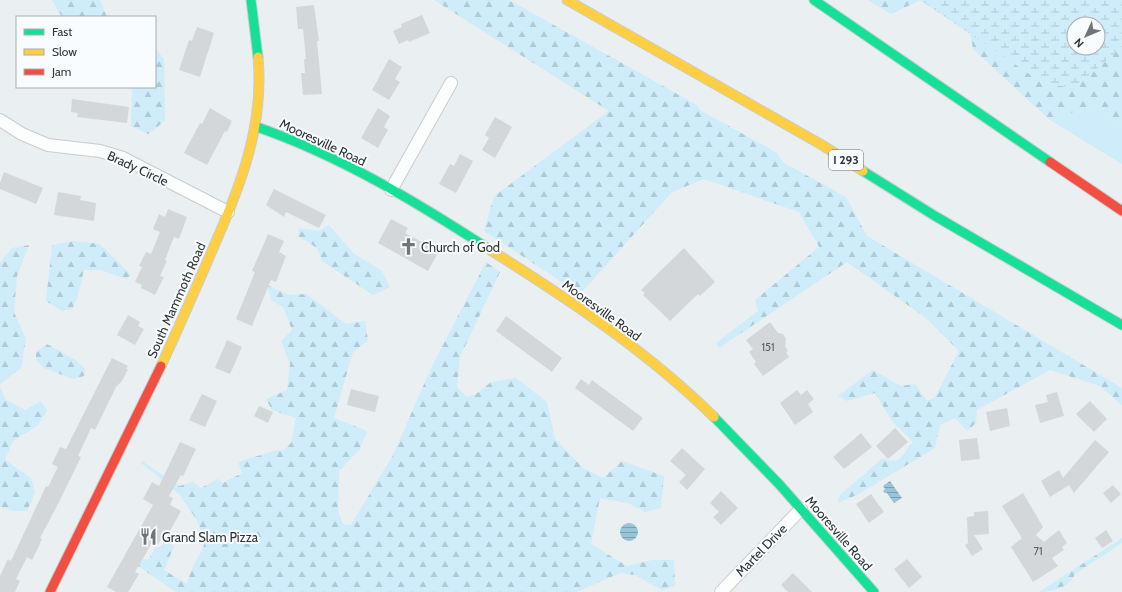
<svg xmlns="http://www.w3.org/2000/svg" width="1122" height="592" font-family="Cabin,sans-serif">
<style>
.grass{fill:#ceecf9}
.forest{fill:url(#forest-firs)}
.wetland{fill:url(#wetland-marsh);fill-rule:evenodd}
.water{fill:url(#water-rules)}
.building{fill:#d3d7d9}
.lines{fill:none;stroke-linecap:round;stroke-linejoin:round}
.street-casing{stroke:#c8ccce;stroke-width:14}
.fast-casing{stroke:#c8ccce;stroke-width:11}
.slow-casing{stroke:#c8ccce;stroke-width:11}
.jam-casing{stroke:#c8ccce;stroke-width:11}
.street{stroke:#fcfdfd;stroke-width:12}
.fast{stroke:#16e098;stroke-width:9}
.slow{stroke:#ffcf43;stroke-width:9}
.jam{stroke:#f24e42;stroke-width:9}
.labels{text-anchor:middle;stroke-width:4;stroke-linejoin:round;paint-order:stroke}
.number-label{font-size:11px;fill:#5a5e5f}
.shield{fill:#f9fcfe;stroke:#6c7071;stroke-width:1}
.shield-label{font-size:12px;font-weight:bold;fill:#303435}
.street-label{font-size:13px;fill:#303435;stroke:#f9fcfe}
.poi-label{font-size:13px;fill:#303435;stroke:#f9fcfe;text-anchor:start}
</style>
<defs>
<pattern id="forest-firs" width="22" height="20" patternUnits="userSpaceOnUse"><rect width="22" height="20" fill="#ceecf9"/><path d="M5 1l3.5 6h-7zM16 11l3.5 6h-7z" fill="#b1cbd6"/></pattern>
<pattern id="wetland-marsh" width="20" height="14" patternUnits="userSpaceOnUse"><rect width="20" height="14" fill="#ceecf9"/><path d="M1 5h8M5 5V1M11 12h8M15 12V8" fill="none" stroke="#b1cbd6"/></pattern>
<pattern id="water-rules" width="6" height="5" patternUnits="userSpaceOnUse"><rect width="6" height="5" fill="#97c4d6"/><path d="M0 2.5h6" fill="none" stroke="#7ca0ae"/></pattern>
</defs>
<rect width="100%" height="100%" fill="#eaeff1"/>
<path class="grass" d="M1095,105L1122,128V164L1050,120Z"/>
<path class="forest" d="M52,0H100L107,17H62Z
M434,0H509L697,105L700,110L777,153L784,163L846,197L867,236L1122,388V405L1100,386L1050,370L977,410L976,423L967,431L955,418L940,425L935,448L857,495L837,503L841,494L883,458L890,461L899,460L913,442L892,421L875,393L847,401L838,396L873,370L901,386L915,384L927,401L935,397L959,351L926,318L847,262L719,348L716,343L758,311L755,300L819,247L799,212L704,179L672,192L580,294L484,231L494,196L609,111Z
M868,0H921L891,14Z
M970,32L1042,83L1075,88L1122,47V128L1095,105L1050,120L973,49Z
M155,48L164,59L165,121L148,134L131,126L132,87H155Z
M329,225L354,254L381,270L390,287L373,295L322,261L317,248L298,236L299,228L319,231Z
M73,241L100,244L131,275L126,279L101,270H84L77,299L72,309L62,311L46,301L52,245Z
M29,245L17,276L14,312L26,339L21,368L0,384V263L12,248Z
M486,262L500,272L460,357L457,387L467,397L476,394L491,382L516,378L547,402L555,439L583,468L603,478L622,461L664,476L661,508L645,512L628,503L600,498L591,544L627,566L652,560H674L675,586L662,590L635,575L620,573L577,592H176L125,557L130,555L148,560L156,547H161L165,541L174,546L164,570L187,584L191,571L204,545L198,522L180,495L141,463L142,461L179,486L193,482L201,488L218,479L223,483L242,473L238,462L277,450L283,451L291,443L296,418L272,410L266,399L287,390L290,364L281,341L292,330L283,307L272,301L267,285L289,295L306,294L346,324L365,321L368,340L353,352L334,418L367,431L360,449L339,471L338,511L343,524L351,525L393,455L432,366Z
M47,344L77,361L85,369L84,376L73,379L44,368L36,360V352Z
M0,387L6,400L25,410L41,401L47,411L37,426L13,441L5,460L31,478L35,493L27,511H13L0,507Z
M1122,538V543L1075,574C1070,587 1052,592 1039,592Z"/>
<path class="wetland" d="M920,0H1122V47L1075,88L1043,83ZM1074,24H1098V48H1074Z"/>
<path class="water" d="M890,481L902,498L894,503L886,492L885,493L883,491L885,489L883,486Z
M620 532a9 9 0 1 1 18 0a9 9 0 1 1-18 0Z"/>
<path class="building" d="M314,5L319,41H317L322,94L303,95L301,73H305L304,59H306L303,29H298L296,7Z
M422,15L430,33L409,42L408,40L399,44L393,31L402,27L401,24Z
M197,27L214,33L200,77L179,70L189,40L192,41Z
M389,59L402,67L395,79L400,82L389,100L372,90Z
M72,99L129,107L127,123L77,117L78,113L71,112Z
M210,108L232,121L227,132L225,131L207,165L184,153L200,123L202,124Z
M378,108L390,116L384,127L388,130L378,148L361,138Z
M495,117L512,127L495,158L482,150L489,138L485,135Z
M460,154L473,161L456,193L439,184L450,164L454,166Z
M4,172L43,188L36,204L0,189V183Z
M274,189L326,215L319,228L286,212L284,217L266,205Z
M58,192L81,196L80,200L96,203L94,221L54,215Z
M168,209L187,217L179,239L174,237L165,260L167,261L160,276L164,277L155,295L141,288L142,285L135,282L142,267L139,266L146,252L151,254L160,232L153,229L159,214L165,217Z
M391,219L408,228L405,233L439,251L428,271L378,243Z
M268,234L284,241L279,252L286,256L276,282L271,280L252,326L236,319L255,272L252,271Z
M684,248L715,282L700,296L698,294L670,321L643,295L645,293L641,290Z
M128,315L140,322L138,326L144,329L135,345L117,335Z
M506,316L562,358L552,372L496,331Z
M770,322L778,333L783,334L786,339L785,346L788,351L786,352L789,357L763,376L754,364L756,362L749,352L753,349L746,340Z
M227,340L242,347L230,374L215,368Z
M112,358L128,366L126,369H128L122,381L116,387L95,430L91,428L78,456L81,457L59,502L40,538L42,539L38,548L32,560L27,557L16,579L20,581L15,592H0V576L8,559L11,561L46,486L48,487L58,467L52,464L60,447L66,449Z
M581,379L589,385L592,380L643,418L633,431L575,388Z
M351,389L379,396L375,412L347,405Z
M797,390L801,395L807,390L814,399L808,404L813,412L795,425L780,403Z
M1057,392L1064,416L1040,423L1035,405L1048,402L1046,395Z
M202,394L217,401L205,427L189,420Z
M1090,401L1107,419L1094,432L1076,414Z
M259,406L273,412L268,423L254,416Z
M1007,408L1010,426L990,431L986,412Z
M895,428L908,442L888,459L876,446Z
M861,433L872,447L844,469L833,457Z
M977,438L980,459L961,461L959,440Z
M1095,440L1109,452L1074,493L1069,485L1050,497L1041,481L1059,470L1063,478Z
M180,442L196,449L185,472L183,476L181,475L169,496L173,498L170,505L181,511L166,538L163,536L158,544L153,541L135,572L139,574L128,592H116L107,587L153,505L143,499L152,482L159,486Z
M682,448L705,469L687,490L679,482L686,475L670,461Z
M1113,485L1121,494L1111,503L1103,493Z
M721,491L738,508L721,525L713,517L719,512L710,503Z
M1023,493L1043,527L1036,535L1044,542L1059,530L1067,543L1062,547L1064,550L1052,558L1058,566L1033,582L1011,547L1022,538L1002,506Z
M871,494L884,512L869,523L856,504Z
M988,511L989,534L974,535L983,549L972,556L965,545L968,543L967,517L974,516V512Z
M1106,530L1113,541L1102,548L1095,538Z
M907,559L922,577L909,588L894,569Z
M793,573L812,592H788L781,585Z"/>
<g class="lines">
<defs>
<path id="street" d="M0,120L22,134L48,145L100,151L123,158L228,212
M391,190L451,83
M721,592L801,509"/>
<path id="fast" d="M251,0L258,57
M814,0L1050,162
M257,127C341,156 418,203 492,251
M863,171L935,216L1122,325
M714,417L779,484L874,592"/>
<path id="slow" d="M567,0L822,145L863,171
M492,251C570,300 648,352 714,417
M161,366C177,331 193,295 208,260C237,193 265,131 258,57"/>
<path id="jam" d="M1050,162L1122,211
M50,592L161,366"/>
</defs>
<use href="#street" class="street-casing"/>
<use href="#fast" class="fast-casing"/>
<use href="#slow" class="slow-casing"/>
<use href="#jam" class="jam-casing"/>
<use href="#street" class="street"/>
<use href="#fast" class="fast"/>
<use href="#slow" class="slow"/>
<use href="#jam" class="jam"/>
</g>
<defs>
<symbol id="church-bare" viewBox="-9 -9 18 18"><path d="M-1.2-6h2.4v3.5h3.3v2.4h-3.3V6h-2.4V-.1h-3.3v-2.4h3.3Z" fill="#717577" stroke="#f9fcfe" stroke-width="2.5" paint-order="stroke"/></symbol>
<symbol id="restaurant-bare" viewBox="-9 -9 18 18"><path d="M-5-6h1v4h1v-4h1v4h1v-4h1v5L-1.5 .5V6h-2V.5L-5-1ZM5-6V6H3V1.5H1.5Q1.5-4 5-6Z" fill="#717577" stroke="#f9fcfe" stroke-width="2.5" paint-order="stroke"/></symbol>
</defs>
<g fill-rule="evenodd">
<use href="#church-bare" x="396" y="234" width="25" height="25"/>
<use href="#restaurant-bare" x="136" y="524" width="25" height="25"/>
</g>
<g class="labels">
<g class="number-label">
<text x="768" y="351">151</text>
<text x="1038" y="555">71</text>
</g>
<rect class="shield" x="829" y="150" width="34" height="20" rx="3"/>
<g class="shield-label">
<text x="846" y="164">I 293</text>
</g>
<g class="street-label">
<text transform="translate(323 142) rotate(25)" y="5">Mooresville Road</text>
<text transform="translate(138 168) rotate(25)" y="5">Brady Circle</text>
<text transform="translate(176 300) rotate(-66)" y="5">South Mammoth Road</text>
<text transform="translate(602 310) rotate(36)" y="5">Mooresville Road</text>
<text transform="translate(839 533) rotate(49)" y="5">Mooresville Road</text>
<text transform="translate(761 550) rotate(-46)" y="5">Martel Drive</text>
</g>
<g class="poi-label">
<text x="421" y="252">Church of God</text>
<text x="162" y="542">Grand Slam Pizza</text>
</g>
</g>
<rect x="16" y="16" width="140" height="72" fill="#f9fcfe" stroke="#a9acae"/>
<rect x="24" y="29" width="20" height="6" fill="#16e098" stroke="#a9acae"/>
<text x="52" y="36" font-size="12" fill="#303435">Fast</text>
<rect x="24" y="49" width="20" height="6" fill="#ffcf43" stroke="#a9acae"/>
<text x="52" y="56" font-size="12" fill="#303435">Slow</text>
<rect x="24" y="69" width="20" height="6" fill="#f24e42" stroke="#a9acae"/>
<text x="52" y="76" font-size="12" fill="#303435">Jam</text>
<g transform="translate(1086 36) rotate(226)"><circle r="19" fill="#f9fcfe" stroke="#a9acae"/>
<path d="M0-3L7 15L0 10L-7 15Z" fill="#717577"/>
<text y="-6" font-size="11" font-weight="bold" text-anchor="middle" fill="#303435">N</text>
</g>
</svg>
